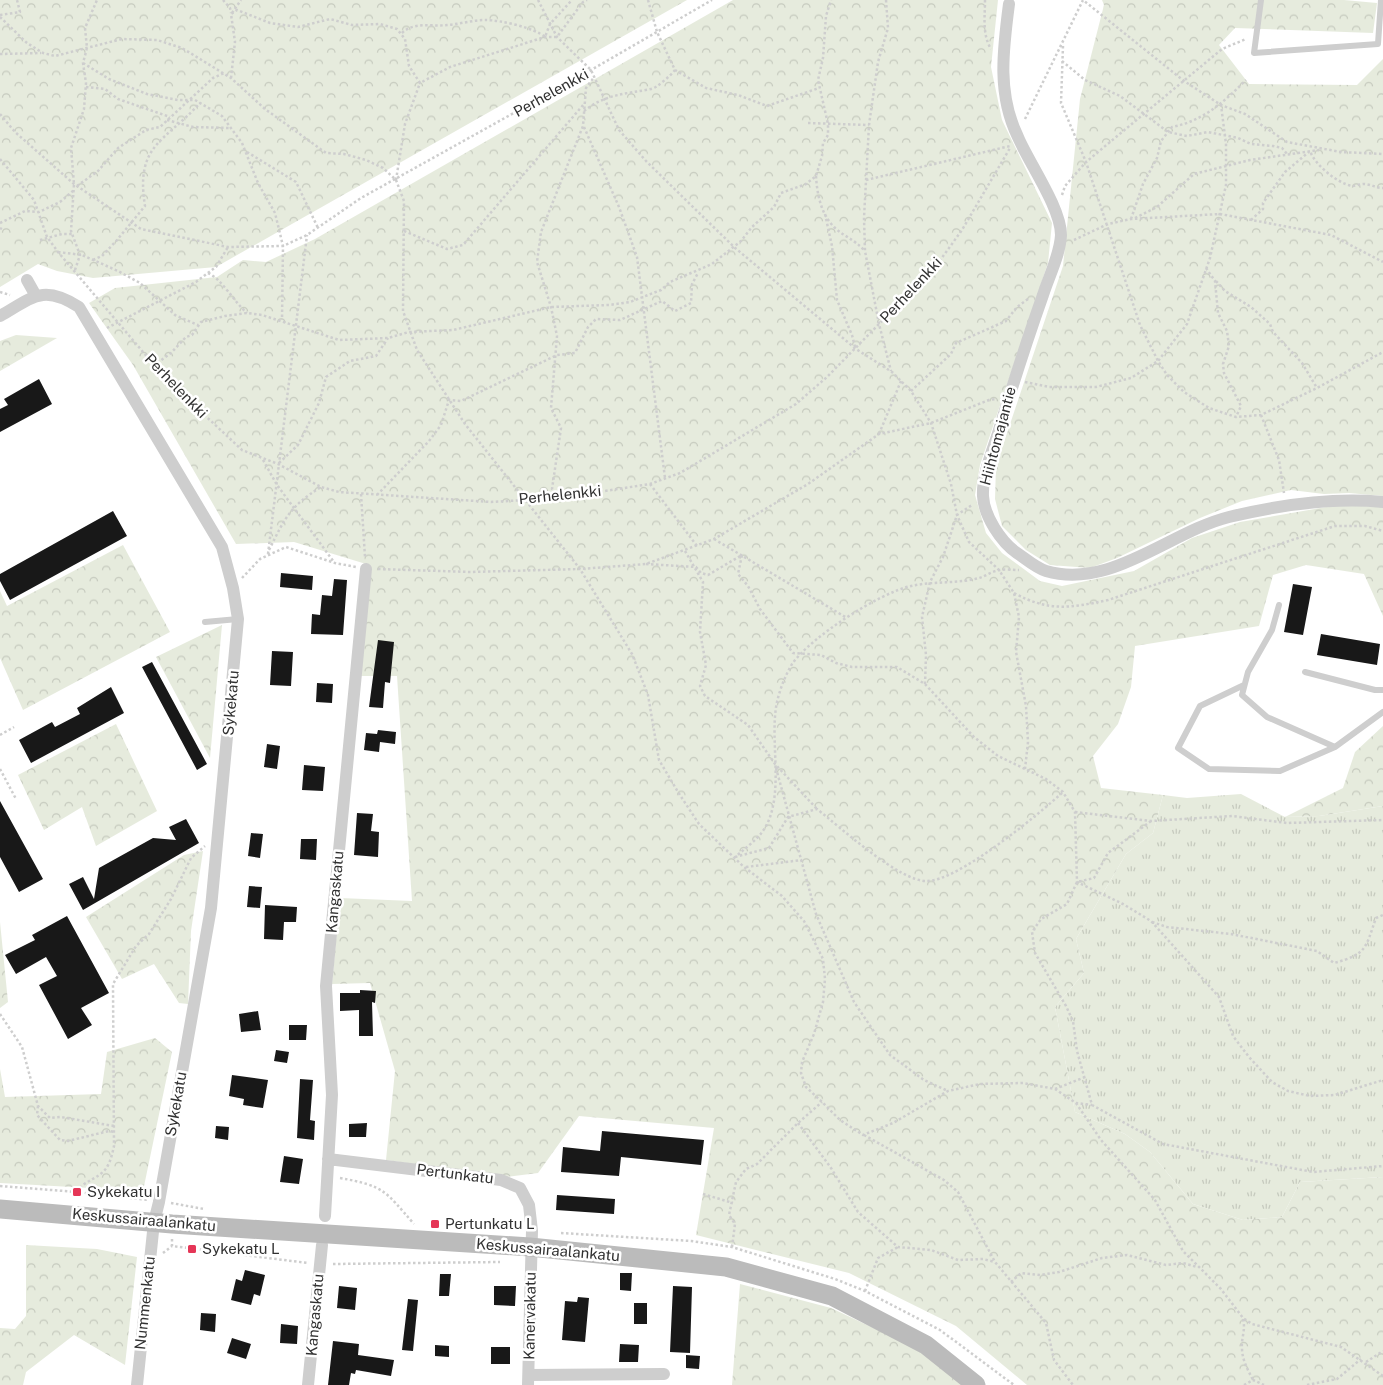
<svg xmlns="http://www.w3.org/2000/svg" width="1383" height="1385" font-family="'Public Sans',sans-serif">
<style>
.grass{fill:url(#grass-tufts)}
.forest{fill:url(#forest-crowns)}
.building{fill:#181818}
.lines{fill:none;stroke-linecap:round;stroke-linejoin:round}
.path{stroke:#cecece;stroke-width:2.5;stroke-dasharray:2.5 2.5;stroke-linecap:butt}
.lane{stroke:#cecece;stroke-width:6}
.street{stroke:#cecece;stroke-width:12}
.secondary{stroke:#bbb;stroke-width:19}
.poi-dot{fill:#e53657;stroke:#fff;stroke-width:2}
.labels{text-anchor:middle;stroke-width:5;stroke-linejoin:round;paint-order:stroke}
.street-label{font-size:15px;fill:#313131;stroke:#fff}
.poi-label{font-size:15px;fill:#313131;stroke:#fff;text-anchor:start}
</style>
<defs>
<pattern id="grass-tufts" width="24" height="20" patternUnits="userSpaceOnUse" patternTransform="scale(1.25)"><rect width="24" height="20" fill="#e6ebdd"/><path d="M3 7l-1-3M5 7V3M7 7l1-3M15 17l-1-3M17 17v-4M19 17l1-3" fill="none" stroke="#c6cabe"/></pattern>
<pattern id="forest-crowns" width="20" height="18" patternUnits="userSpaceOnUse" patternTransform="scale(1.25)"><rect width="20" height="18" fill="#e6ebdd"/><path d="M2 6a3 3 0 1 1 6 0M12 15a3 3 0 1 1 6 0" fill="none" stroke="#c6cabe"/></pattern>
</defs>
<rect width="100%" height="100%" fill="#fff"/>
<path class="grass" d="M1241,794L1285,817L1319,816L1383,806V1177L1300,1182L1282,1217L1243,1220L1193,1204L1150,1152L1125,1134L1075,1112L1055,1007L1084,973L1076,939L1126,854L1153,833L1163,795L1187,798Z"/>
<path class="forest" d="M0,0H687L216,267L93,278L57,271L38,264L0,287Z
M733,0H998L991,67L1002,120L1052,223L1048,263L980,465L975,495L986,533L1002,553L1040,581L1062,586L1134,571L1192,538L1240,522L1349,503L1383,507V616L1364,574L1306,565L1273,575L1259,626L1135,646L1131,687L1118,724L1093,756L1101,788L1163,795L1153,833L1126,854L1076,939L1084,973L1055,1007L1075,1112L1125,1134L1150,1152L1193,1204L1243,1220L1282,1217L1300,1182L1383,1177V1385H1027L956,1326L849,1273L696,1235L714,1128L579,1116L538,1173L507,1177L386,1160L395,1071L370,983L332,984L340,898L412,901L397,676H361L366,564L294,542L236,544L133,365L89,303L115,288L217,277L243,260L266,262L315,239Z
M1102,0H1344L1377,3L1373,33L1235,28L1219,45L1249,84L1357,85L1383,59V496L1349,493L1324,494L1291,490L1242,501L1200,518L1117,558L1090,568L1050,565L1026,550L1002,526L995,499L996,466L1063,266L1080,99L1104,5Z
M16,335L57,338L0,371V341Z
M123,545L170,632L23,710L0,658V591L7,606Z
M222,625L210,758L156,657Z
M116,724L157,811L96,846L82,807L44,830L18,775Z
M1383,726V806L1319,816L1285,817L1343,788L1355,752Z
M203,851L191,931L188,1004L179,1003L154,964L122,979L86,917L184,855Z
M0,922L8,1002L0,1008Z
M155,1038L172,1052L143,1191L0,1183V1069L5,1097L101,1094L107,1052Z
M26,1245L97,1249L137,1257L125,1365L74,1335L26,1372L23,1385H0V1328L15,1329L26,1316Z
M740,1284L831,1308L918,1349L962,1385H732Z"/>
<path class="building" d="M39,379L52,404L0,432V409L8,405L4,399Z
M113,511L127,536L10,600L0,581V574Z
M281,573L313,576L312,590L280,587Z
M334,579L347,580L343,635L311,634L312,614L320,615L322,595L332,596Z
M1293,584L1312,587L1303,635L1284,632Z
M1321,634L1380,644L1377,665L1317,655Z
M378,640L394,642L390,683L385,682L383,708L369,707Z
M272,651L293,652L291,686L270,685Z
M152,662L207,764L197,770L142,667Z
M317,683L333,684L332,703L316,702Z
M111,687L124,713L31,763L19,740L52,722L55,727L80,714L77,708Z
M378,730L396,732L395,744L380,742L379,752L364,750L366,733L377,734Z
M267,744L280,746L277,769L264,767Z
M304,765L325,767L323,791L302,790Z
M0,801L43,879L19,892L0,857Z
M357,813L373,814L371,831L379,832L378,857L354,855Z
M186,819L199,843L83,910L69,884L83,877L94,899L99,868L153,838L176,840L169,827Z
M251,833L263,834L260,858L248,856Z
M301,839H317L316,860L300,859Z
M249,886L262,887L260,908L247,907Z
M265,905L297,907L296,922H284L283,940L264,939Z
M67,916L109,993L81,1008L92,1025L68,1039L39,985L57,976L46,957L16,974L5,955L35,940L32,935Z
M360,990L376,991L375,1003L372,1002L373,1036H359V1010L340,1011V993H360Z
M258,1011L261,1030L241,1032L239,1014Z
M289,1025H307L306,1040H289Z
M276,1050L289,1052L287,1063L274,1061Z
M232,1075L268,1080L263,1108L243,1105L244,1099L229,1096Z
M300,1079L313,1080L310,1120L315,1121L314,1140L297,1138Z
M367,1123L366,1137H349V1124Z
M216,1126L229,1127L228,1140L215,1138Z
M602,1131L704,1140L701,1165L621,1157L619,1176L561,1172L563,1147L600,1151Z
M284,1156L303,1159L299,1184L280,1182Z
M557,1195L615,1199L614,1214L556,1210Z
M245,1270L265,1275L260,1296L254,1294L251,1305L231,1300L236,1279L242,1281Z
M620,1273H632L631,1291L620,1290Z
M440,1274H451L449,1296H439Z
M339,1286L357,1288L355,1310L337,1308Z
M494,1286H516L515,1306L494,1305Z
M673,1286L692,1287L690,1353L670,1352Z
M578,1297L589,1298L585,1342L562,1340L565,1301L577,1302Z
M408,1299L418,1300L413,1351L402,1350Z
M634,1303H647V1324H634Z
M201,1313L216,1314L215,1332L200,1330Z
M281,1324L298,1326L297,1344L280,1343Z
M232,1338L251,1344L246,1359L227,1353Z
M333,1341L359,1344L358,1355L394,1360L391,1376L356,1370L355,1374L351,1373L349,1385H328Z
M620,1344L639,1345L638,1362H619Z
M435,1345L449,1346V1357L435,1356Z
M491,1347H510V1364H491Z
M686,1355L700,1356L699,1369L686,1368Z"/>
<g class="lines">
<path class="path" d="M223,0L230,8L231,13
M538,0L557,37L591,70L619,130L646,161L734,247L856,349L892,372L911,391L931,423L951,484L957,515L969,542L999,570L1014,593L1019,617L1016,652L1026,706L1028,742L1025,769
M648,0L657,32L675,70L706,88L738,95L767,106L819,88
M886,0L888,28L878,62L869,125L864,218L865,251L879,324L891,371
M985,0C985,17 982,34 991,49
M232,13L241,0
M0,15L20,12L17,0
M0,17L27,43L43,53L55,56L122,39L157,40L182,48L231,78L265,109L326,153L344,154L366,160L383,168L396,180L404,201L403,311L417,350L465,424L580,569L632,654L648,695L659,760L678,792L699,824L744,867L782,896L804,921L823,959L825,979L823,1002L814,1034L802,1062L801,1073L806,1087L822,1102L840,1120L863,1135L893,1123L948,1091L980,1084L1023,1083L1055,1089L1076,1103L1092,1105
M402,33C415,21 432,27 447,25C460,24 473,20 486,20C500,20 535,28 545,37L550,24L572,0
M1063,46L1061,103L1086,162L1140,325L1158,361L1167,375L1184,392L1209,408L1236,417L1261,415L1317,388L1383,352
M0,54L41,53
M1062,61L1085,80L1120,96L1168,132L1187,136L1208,132L1238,138L1251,144L1273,146L1282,148L1288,155
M83,63L109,79L147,94L178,100H195L222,116L242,143L258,183L275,213L283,246L282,320
M231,78L235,42L231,14L237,10L270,23L298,27L330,19L352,25L380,24L397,29L405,39L409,66L420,83L450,67L545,37H557L583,2L587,0
M86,87L105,89L118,99L170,117
M584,111C605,94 626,94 651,89C657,88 671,75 675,70
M0,114L15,132L74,184L141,229L228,247L283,246L307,235L361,198L591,70L712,0
M1025,119L1083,0L1184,81L1221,105L1245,114L1287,142L1341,152L1383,154
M167,120L193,127L230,128
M808,123L869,125
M584,127L619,207L637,257L665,478
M247,152L296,182L318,228
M0,159L34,200L47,237L58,252L166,379L242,450L278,464L321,487L339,492L491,502L525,500L560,498L650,484L680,473L796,404L827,377L936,266L962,230L1010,148
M816,176C817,194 821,214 834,227C843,236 854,239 865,251
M396,180L405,124L420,83
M866,180L1010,146
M77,186L98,171L118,148L146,130L160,127L213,78L224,73
M1062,195L1065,186L1086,162L1222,49L1246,39
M825,214L832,246L837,300L852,335L855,347
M1135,218L1157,207L1194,174L1250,160L1319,150
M1131,219L1143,184L1157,158L1161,141L1172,127C1203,121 1224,102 1246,80
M1251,220L1263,209V203L1285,172L1310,151C1315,165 1337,183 1352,186C1356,186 1360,184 1364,184C1370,184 1376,188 1383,188
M0,223L25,211L39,212L60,202L74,190
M0,228L2,229
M404,231L447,249L463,245L584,104
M40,240L62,234H72
M1074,240L1108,224L1131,219L1220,214L1331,235L1383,262
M58,252L82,255L118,271L140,283L175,315L198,325
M93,260L102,256L117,240L145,206C135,144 165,142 200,103
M1206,268L1215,281L1218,313L1227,331L1229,346L1223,364L1224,373L1241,406L1236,417
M75,270L80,255L71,231L74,184L71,148L84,109L86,83L83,63L87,48L85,28L97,0
M208,273C222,279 234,302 247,313
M1216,281L1225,291L1251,307L1270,324L1273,332L1302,363L1317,388
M0,292L10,295
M107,328L196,282L216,267L228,247
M152,363L160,361L171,353L186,337L192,335L201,322L225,316L247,313L262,315L339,340L388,338L409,332L453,330L551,307L609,305L630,302L661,290L670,282L712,264L741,241L752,227L774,207L781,193L806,184L816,176L822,156L823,143L828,135V124L818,80L823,58L826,16L831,0
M1025,382L1049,387H1096L1131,378L1158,361L1187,324L1210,258L1226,185V144L1221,105
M911,391L951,354L956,343L1006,321L1017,307L1028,299
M1261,415L1279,460L1284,493
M879,434L901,381
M263,460L277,485L334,562
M279,463L298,445L319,403L326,377L350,361L376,356L388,338
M650,484L697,546
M361,494L365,557
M377,495L429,441L441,425L449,400L461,401L557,355L575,353L588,327L596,319L620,320L662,301L675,311L691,303L692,284L698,273
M559,497L552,489L561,428L551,408L557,336L551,307L537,262L541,232L583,126L586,88L594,77
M714,539L847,618
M269,550C285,518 290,506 321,487
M685,551L703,582L700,632L706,665L700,686L705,696L748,725L775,764L817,809
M268,554L307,235
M646,564L696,567L701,573L708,575L742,555L738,574L748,586L760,609L793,653L821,655L836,663L852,667H897L925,684L974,737L998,756L1046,779L1063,792L1075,812L1077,882L1123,904L1151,921L1219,997L1233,1036L1249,1057L1272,1082L1288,1091L1310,1096L1335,1095L1383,1080
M378,569L470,572L580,569L646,564L714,539L808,484L879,434L931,423L989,400L997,399
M242,578L260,559L286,547L335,563L356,567
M1014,593C1049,612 1070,608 1108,600L1335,526H1365L1383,531
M925,684L926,655L922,617L930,582L943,557L957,515L972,505
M0,735L14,727
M776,768L816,914L854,1002L890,1055L924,1080L948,1091
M0,769L16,799
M1075,812L1151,821L1232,816L1287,823L1383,820
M1151,821L1108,853L1094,878L1077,882L1067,904L1041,919L1032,932L1035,953L1066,1006L1073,1021L1077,1051L1092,1105L1163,1144L1313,1172L1383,1166
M735,857L769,848L788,817L817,809C840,827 900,882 927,881C958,881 1038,815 1063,792
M734,858C742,851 750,845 757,838C789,806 768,743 777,702C780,689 785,676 792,664C811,637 879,593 911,586C933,581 957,584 979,578C986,576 992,571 1000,570C1006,569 1013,570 1019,570
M746,867L802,860
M1152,922L1167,927L1231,934L1317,951L1334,963C1367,954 1365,949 1376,918L1383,915
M0,1014L22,1047L38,1106L50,1118L61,1117L114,1126
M1055,1089L1085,1077
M1076,1103L1101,1140L1155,1200L1183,1251L1221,1289L1243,1318L1252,1324L1341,1347L1383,1376
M38,1106L37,1115L60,1140L68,1141L109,1131L114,1132
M798,1123L831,1168L858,1212L898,1247L931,1250L958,1260L983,1259L995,1262
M864,1135L944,1180L958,1192L995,1262L1046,1323L1054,1360L1073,1385
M340,1178C385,1186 385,1191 414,1224
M0,1186L77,1192L148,1200
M77,1192C84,1181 94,1180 103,1172C110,1165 112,1155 114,1146L113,984L136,946L149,934L171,899L191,858L205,846
M703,1194L733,1203
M171,1203L204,1209
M561,1233L691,1241L732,1247L835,1279L865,1291L940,1330L1014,1385
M172,1239V1246L308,1263
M732,1247L735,1224L729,1215L736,1182L746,1169L757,1164L798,1123L822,1102
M163,1253L172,1246
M333,1264L500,1262
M1011,1282L1021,1273L1040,1275L1059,1272L1102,1258L1127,1255L1166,1265L1183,1263L1197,1267
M865,1291L878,1258L898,1247
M1243,1319C1246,1330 1241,1338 1242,1348C1242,1360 1248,1370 1253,1380
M1366,1362L1383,1351
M1244,1385L1253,1380L1264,1385
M1307,1385L1337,1379L1361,1359"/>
<path class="lane" d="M1261,0L1254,53L1378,44L1381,0
M1279,605L1272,630L1248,672L1242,695L1267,717L1335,747L1383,712
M205,622L238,619
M1305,672L1375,690H1383
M1244,685L1200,706L1178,748L1209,769L1280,771L1335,747"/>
<path class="street" d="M1009,4C1003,50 997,94 1018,137C1029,163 1061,208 1061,235C1060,255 1049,276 1043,295C1027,340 1013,384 999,430C993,450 982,474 983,496C984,516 1001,542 1017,553C1026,559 1036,568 1046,571C1111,590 1169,532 1229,517C1279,505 1331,497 1383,502
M27,280L36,296
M0,316C33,297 43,284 79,307L222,547L233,588L238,619L211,908L159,1202L154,1222L137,1385
M328,1159L501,1180L520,1188L529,1205L532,1231L528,1385
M325,1216L332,1095L326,986L366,569
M529,1375L664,1374
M308,1385L322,1245"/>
<path class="secondary" d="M0,1209L172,1224L530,1247L726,1267L832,1296L926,1345L976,1385"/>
</g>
<g class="poi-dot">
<rect x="72" y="1187" width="10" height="10" rx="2.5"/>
<rect x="430" y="1219" width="10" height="10" rx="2.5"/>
<rect x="187" y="1244" width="10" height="10" rx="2.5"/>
</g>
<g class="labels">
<g class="street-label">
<text transform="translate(551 93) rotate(-29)" y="5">Perhelenkki</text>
<text transform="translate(911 290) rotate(-47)" y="5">Perhelenkki</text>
<text transform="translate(176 386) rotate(46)" y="5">Perhelenkki</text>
<text transform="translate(998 436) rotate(-75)" y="5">Hiihtomajantie</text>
<text transform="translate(560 495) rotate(-6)" y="5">Perhelenkki</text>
<text transform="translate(231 703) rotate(-85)" y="5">Sykekatu</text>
<text transform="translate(335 892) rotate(-85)" y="5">Kangaskatu</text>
<text transform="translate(176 1104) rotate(-80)" y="5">Sykekatu</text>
<text transform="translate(455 1174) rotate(7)" y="5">Pertunkatu</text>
<text transform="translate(144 1220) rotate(5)" y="5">Keskussairaalankatu</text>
<text transform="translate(548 1250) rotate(5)" y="5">Keskussairaalankatu</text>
<text transform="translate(145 1303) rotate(-84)" y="5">Nummenkatu</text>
<text transform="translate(315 1315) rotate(-85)" y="5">Kangaskatu</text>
<text transform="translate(530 1316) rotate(-89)" y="5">Kanervakatu</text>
</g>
<g class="poi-label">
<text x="87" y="1197">Sykekatu I</text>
<text x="445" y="1229">Pertunkatu L</text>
<text x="202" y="1254">Sykekatu L</text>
</g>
</g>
</svg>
